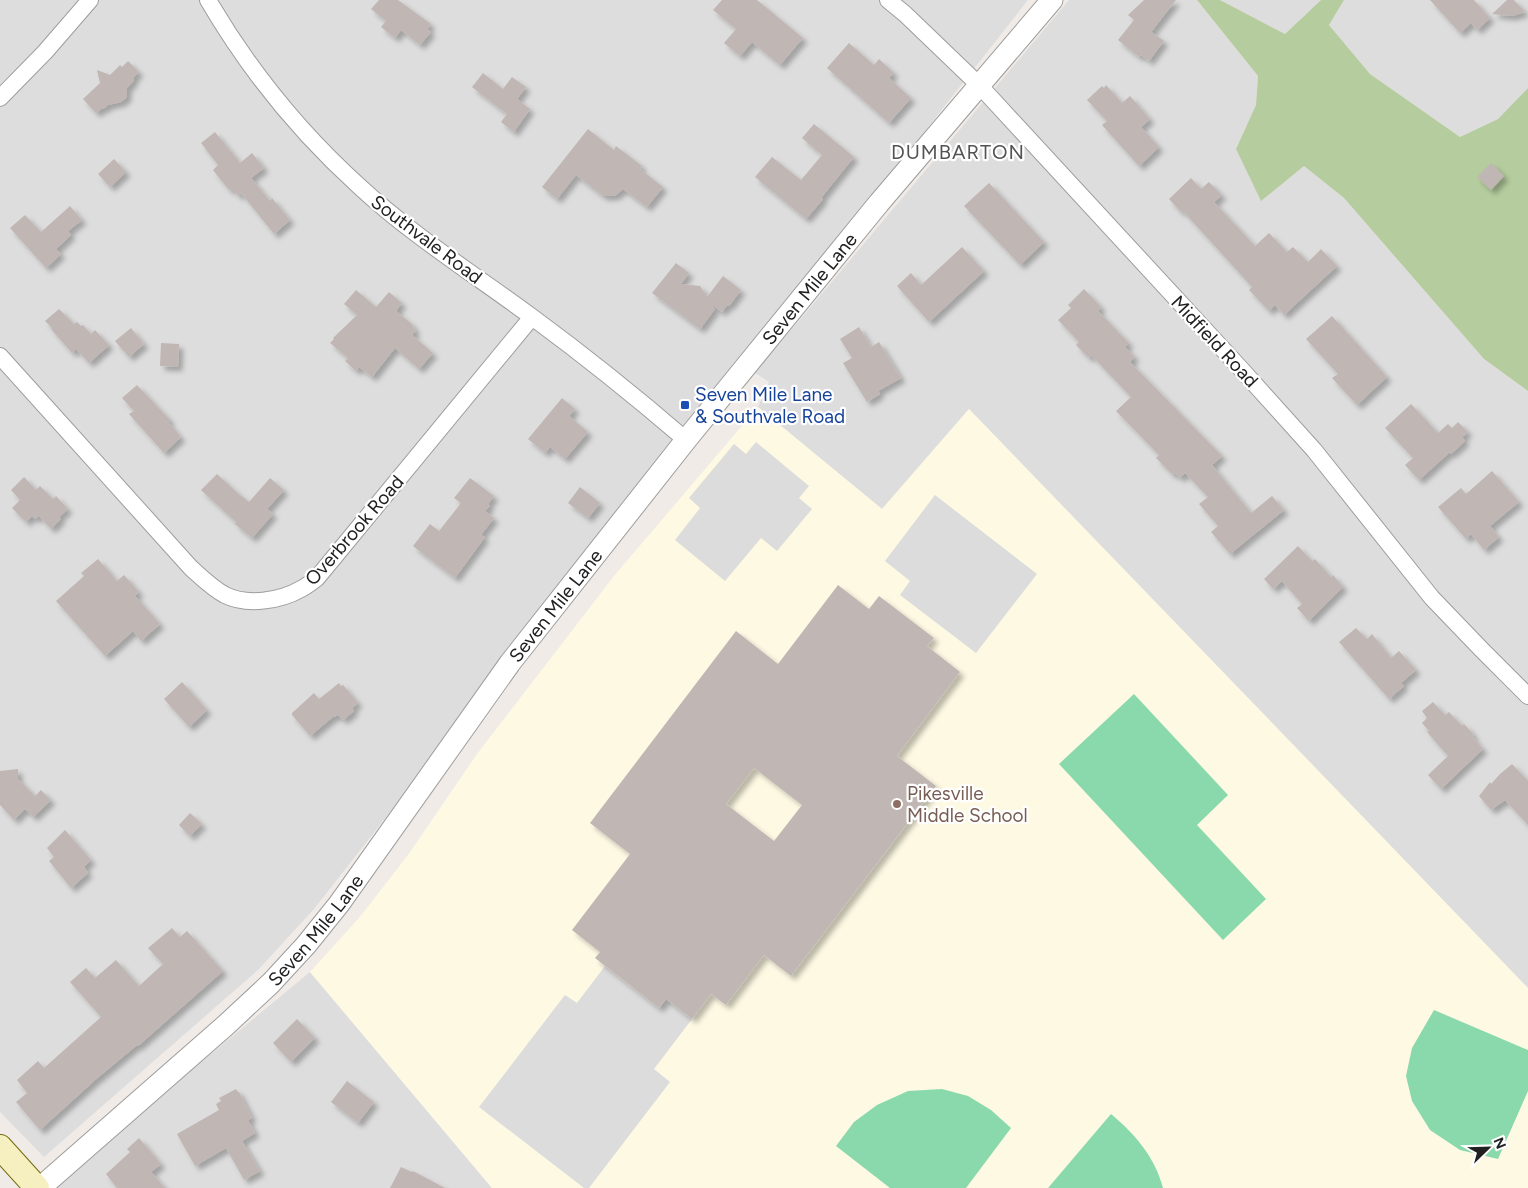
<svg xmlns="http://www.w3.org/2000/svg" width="1528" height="1188" font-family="Figtree,sans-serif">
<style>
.residential{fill:#dedddd}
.education{fill:#fdf9e3}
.forest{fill:#b4cc9e}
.pitch{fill:#8ad9ad}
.parking{fill:#dcdcdc}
.building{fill:#c0b6b4;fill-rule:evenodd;filter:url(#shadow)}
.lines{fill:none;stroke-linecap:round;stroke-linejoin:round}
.minor-casing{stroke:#9d9d9d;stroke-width:18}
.tertiary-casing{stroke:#9d9d9d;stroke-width:23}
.secondary-casing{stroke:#716b0c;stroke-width:26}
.minor{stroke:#fff;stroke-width:16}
.tertiary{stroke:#fff;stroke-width:21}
.secondary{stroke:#f6efbf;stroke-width:24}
.transit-dot{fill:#1a4fb4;stroke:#fff;stroke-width:2}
.education-dot{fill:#8d6e63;stroke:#fff;stroke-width:2}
.labels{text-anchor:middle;stroke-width:4.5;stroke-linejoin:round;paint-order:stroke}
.street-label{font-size:19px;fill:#202020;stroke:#fff}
.transit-label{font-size:19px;fill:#164399;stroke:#fff;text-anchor:start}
.education-label{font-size:19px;fill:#785e54;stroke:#fff;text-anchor:start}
.neighbourhood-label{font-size:20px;letter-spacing:1px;fill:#535353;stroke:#fff}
</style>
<defs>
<filter id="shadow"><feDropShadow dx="4.5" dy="4.5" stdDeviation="2.5" flood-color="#0004"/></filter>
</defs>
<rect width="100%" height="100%" fill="#f0ebe7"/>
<path class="residential" d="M0,0H1028L314,909L258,970L44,1157L0,1112Z
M1069,0H1197L1258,76L1256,105L1236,149L1261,200L1304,166L1344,198L1484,359L1528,391V988L969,409L882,509L758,407L769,382L755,373Z
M1220,0H1321L1285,34Z
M1344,0H1528V88L1498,119L1460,137L1370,74L1329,25Z
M310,972L492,1188H49Z"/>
<path class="education" d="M758,407L882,509L969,409L1528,988V1188H492L310,972L359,918L408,855L477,754L614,576Z"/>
<path class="forest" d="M1197,0H1220L1285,34L1321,0H1344L1329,25L1370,74L1460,137L1498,119L1528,88V391L1484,359L1344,198L1304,166L1261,201L1236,149L1256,105L1258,76Z"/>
<path class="pitch" d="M1134,694L1228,795L1197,825L1266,899L1223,940L1059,764Z
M1434,1010L1528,1050V1091L1498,1159L1460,1150L1430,1130L1412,1101L1406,1076L1412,1048Z
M942,1089L968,1096L991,1110L1011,1128L966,1188H890L836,1146L854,1122L877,1105L908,1091Z
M1111,1114C1135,1134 1155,1157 1163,1188H1048Z"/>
<path class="parking" d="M756,442L809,486L799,498L812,509L777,551L761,538L725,581L675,540L700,508L689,498L734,444L746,454Z
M935,495L1037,574L976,653L900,595L910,581L885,561Z
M605,966L659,1008L666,999L692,1019L654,1069L670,1082L589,1188H584L479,1107L565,995L577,1003Z"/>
<path class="building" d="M379,0H398L431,24L427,29L431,32L420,45L401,30L395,38L381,27L386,21L371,9Z
M722,0H757L803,38L780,65L752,42L740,56L724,43L736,29L713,10Z
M1144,0H1176L1151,32L1164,41L1149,61L1141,55L1139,57L1118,40L1134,20L1128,15Z
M1430,0H1474L1490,18L1477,30L1471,23L1460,33Z
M1507,0H1514L1525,12L1512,16L1492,14Z
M849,43L874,65L879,59L894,73L889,78L911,98L889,123L827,68Z
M128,61L139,72L133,78L134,80L127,88V97L121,102L108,105L103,109L102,108L96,113L83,99L100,83L97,70L110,75L120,65L122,67Z
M483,73L503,89L512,77L526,87L517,99L530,109L514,132L501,122L507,114L472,87Z
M1106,85L1122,103L1130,96L1150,119L1141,127L1159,147L1139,166L1102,125L1107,121L1087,100L1102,86L1104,88Z
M814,124L854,157L821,198L823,199L806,219L755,177L772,157L801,180L822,155L802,138Z
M588,129L614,150L616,146L642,166L640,169L663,187L647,207L623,189L616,195L612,196H603L576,175L557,199L542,187Z
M215,132L240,163L252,153L264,168L251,178L270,201L272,198L290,220L274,234L241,193L238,196L232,188L229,190L213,170L218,165L201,143Z
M114,159L126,172L110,187L98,174Z
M1491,163L1504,176L1491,190L1477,177Z
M1191,178L1201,189L1209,182L1222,195L1214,202L1255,246L1269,233L1287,252L1293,247L1308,262L1321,249L1337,266L1284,315L1275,305L1269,311L1249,290L1252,287L1233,266L1182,210L1181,212L1169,199Z
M989,183L1044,242L1020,265L964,206Z
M70,206L82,220L68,231L71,235L56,249L61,254L46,268L10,228L25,215L41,232Z
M962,247L984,271L929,322L897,286L911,273L921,285Z
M676,263L689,273L681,284L700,286L707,297L723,276L741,290L729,306L727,305L722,312L711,304L715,309L700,329L652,293Z
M1084,289L1101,307L1098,311L1129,343L1125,347L1135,357L1130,362L1222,456L1212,465L1251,513L1272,496L1284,510L1230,554L1211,532L1218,526L1199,504L1208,497L1185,473L1180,478L1175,473L1173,475L1156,458L1159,455L1116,411L1131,397L1091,355L1089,358L1076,345L1079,342L1058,320L1071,308L1068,305Z
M356,290L376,307L389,292L402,303L396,311L413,325L412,326L416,330L412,335L433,353L419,369L395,348L372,377L359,367L356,371L345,361L348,358L330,343L334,339L333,338L357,315L344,304Z
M59,309L74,324L77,322L81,326L83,325L91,334L95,330L109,345L89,363L76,349L72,353L51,329L52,328L45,321Z
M1332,316L1387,377L1357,405L1332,378L1338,374L1306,339Z
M859,327L871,347L879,342L901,378L878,391L880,394L867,402L843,363L852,358L840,339Z
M131,328L144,344L129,357L115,341Z
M161,343L179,344L178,367L160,366Z
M137,385L170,420L168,422L181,437L164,453L129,414L134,411L122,398Z
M562,398L575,409L569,416L588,432L565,459L550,447L545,453L528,439Z
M1411,404L1438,433L1448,424L1452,428L1458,422L1468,432L1462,437L1465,441L1451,454L1450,452L1419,480L1405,465L1413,458L1385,428Z
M1492,471L1519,502L1490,526L1499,537L1484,550L1471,534L1466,539L1438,507L1461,488L1466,494Z
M217,474L242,497V496L249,502L270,478L284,490L267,509L273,514L252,538L235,524L236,522L201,490Z
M24,477L36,490L40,486L53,499L56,496L68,509L59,517L61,519L51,529L39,516L35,519L32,516L26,522L12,508L20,500L11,490Z
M470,478L494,496L488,504L490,506L485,511L494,518L481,535L485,537L455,578L413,546L430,524L439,531L461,503L454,498Z
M580,487L600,503L588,518L568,503Z
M1298,546L1312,561L1315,559L1331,577L1333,575L1343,587L1309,621L1297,608L1302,604L1282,581L1273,589L1264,579Z
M98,559L117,581L124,575L139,592L135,596L160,624L141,641L133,631L105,656L56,601L84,576L81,573Z
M838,585L869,609L879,596L934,638L927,646L960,672L897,756L936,786L791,976L764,955L726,1005L711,994L692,1019L666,999L659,1008L595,958L600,952L572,930L630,854L590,823L736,631L778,664ZM754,768L802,805L774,841L726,804Z
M1356,628L1367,639L1372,634L1391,658L1399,651L1416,670L1401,683L1404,686L1389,699L1339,642Z
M182,682L207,710L189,727L164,699Z
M339,683L341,686L343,685L358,703L352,708L354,711L343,720L338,715L334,717V716L310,736L292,715V713L314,693L319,699Z
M1433,702L1445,715L1449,712L1462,726L1464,724L1474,735L1472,736L1483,749L1441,789L1428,775L1448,756L1427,732L1429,731L1422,723L1427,718L1422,711Z
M1512,764L1528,781V825L1505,800L1491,810L1479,796L1490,782L1491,784L1500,774Z
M18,769V779L35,796L41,790L51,800L33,817L25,809L14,820L0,805V771Z
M190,813L202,824L190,836L179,825Z
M65,830L91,860L84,867L88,873L71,888L49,861L54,857L47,848Z
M172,928L180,937L187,931L223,971L138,1046L137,1045L95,1080L40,1130L16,1102L27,1093L17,1080L38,1061L44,1068L101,1017L70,982L86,968L95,978L116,960L139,986L163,964L148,948Z
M297,1019L315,1038L291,1062L273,1043Z
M347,1081L374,1102L358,1123L331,1102Z
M236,1089L238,1092H239L252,1118L248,1120L255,1133L242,1141L260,1171L244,1180L226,1148L195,1166L177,1134L219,1110L216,1104L221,1101L219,1098Z
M139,1138L161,1164L151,1172L165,1188H117L106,1174L130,1152L127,1149Z
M401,1167L412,1172L413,1171L445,1188H390Z"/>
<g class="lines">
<defs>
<path id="minor" d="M208,0C249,70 300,133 360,187C413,236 474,274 532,317C585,356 636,397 686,440
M888,0L905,14L980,86L1242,370L1314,450L1432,598L1482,650L1528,696
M0,98L45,52L90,0
M0,356L191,568C201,577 212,588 225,595C247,606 280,601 301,589C307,586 312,582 317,578L532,317"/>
<g id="tertiary">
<path id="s1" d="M40,1188L226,1025L271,983L306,945L339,904L510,663L686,440L879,203L1052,0"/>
</g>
<path id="secondary" d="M0,1147L37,1188"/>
</defs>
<use href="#minor" class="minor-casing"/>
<use href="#tertiary" class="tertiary-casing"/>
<use href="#secondary" class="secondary-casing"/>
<use href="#minor" class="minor"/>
<use href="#tertiary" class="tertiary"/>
<use href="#secondary" class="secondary"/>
</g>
<rect class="transit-dot" x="680" y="400" width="10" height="10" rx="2.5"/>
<circle class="education-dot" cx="897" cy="804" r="5"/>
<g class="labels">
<g class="street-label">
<text transform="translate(427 239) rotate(37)" y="7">Southvale Road</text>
<text dy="7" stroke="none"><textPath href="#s1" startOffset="1188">Seven Mile Lane</textPath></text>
<text transform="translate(1215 341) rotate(47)" y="7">Midfield Road</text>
<text transform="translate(354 530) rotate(-49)" y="7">Overbrook Road</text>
<text dy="7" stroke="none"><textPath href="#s1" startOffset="782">Seven Mile Lane</textPath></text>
<text dy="7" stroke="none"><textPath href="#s1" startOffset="378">Seven Mile Lane</textPath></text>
</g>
<g class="transit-label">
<text x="695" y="401">Seven Mile Lane<tspan x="695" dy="22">&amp; Southvale Road</tspan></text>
</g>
<g class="education-label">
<text x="907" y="800">Pikesville<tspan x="907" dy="22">Middle School</tspan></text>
</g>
<g class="neighbourhood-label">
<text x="958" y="159">DUMBARTON</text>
</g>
</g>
<g transform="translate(1488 1148) rotate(67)" stroke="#ffffff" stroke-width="4" paint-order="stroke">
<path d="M0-4L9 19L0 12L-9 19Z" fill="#202020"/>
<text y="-8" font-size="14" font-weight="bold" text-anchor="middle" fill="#202020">N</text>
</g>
</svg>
